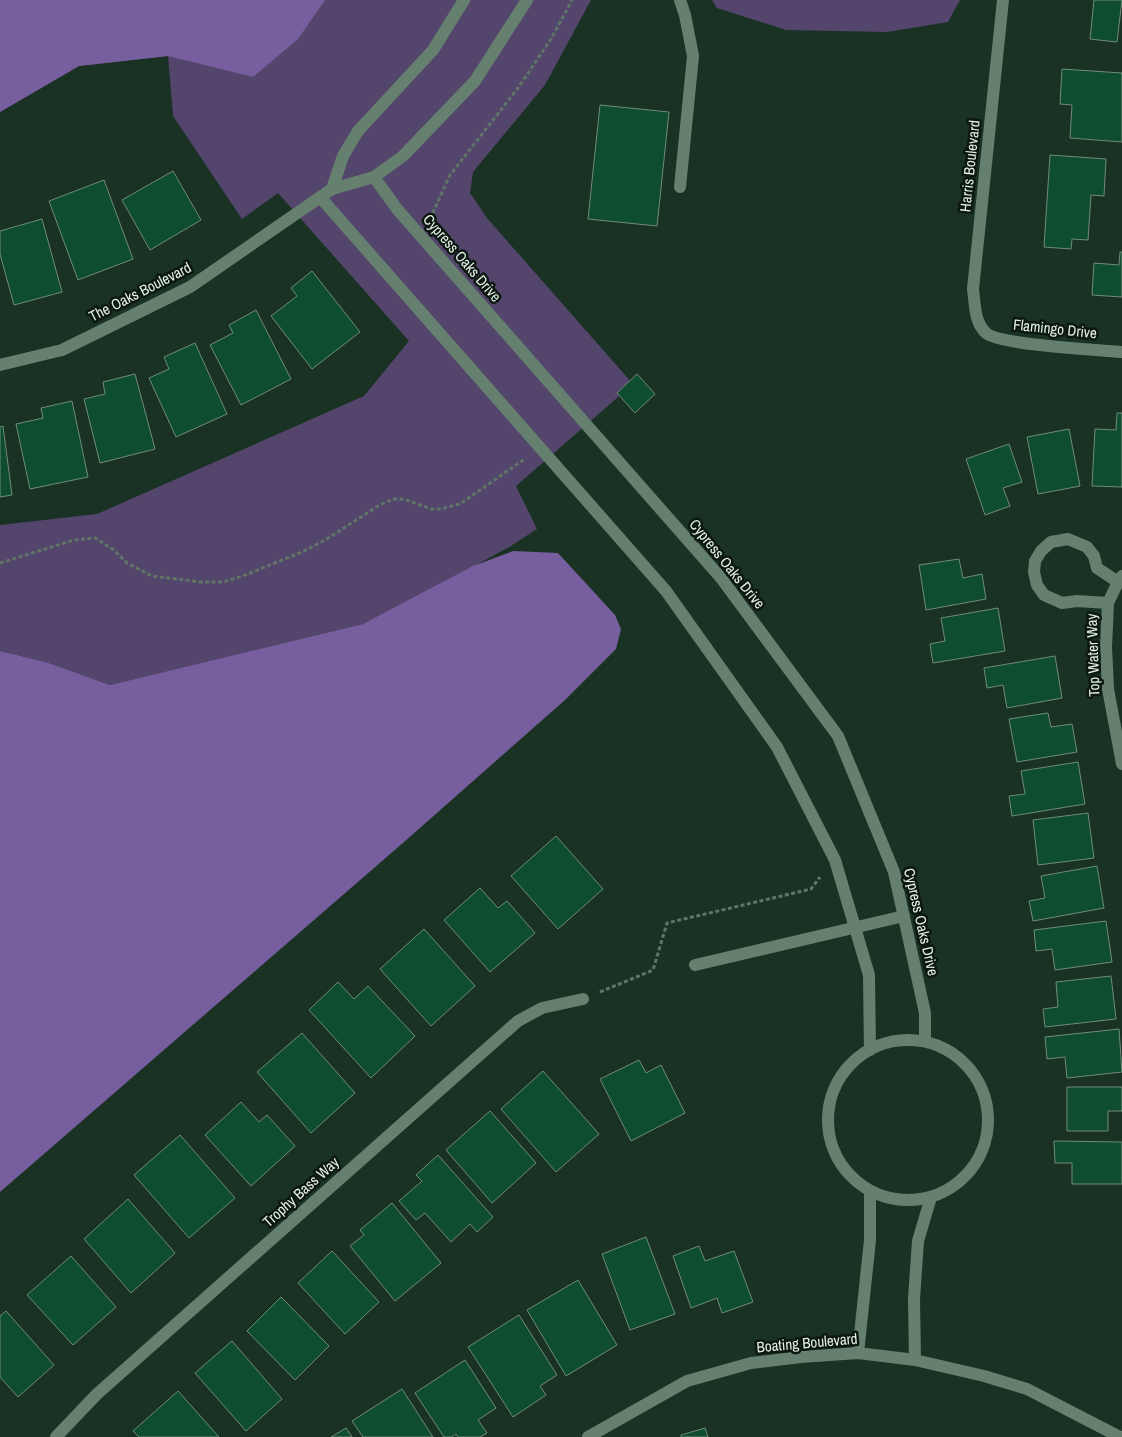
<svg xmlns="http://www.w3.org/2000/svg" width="1122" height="1437" font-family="'Archivo Narrow',sans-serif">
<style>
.green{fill:#53456b}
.water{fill:#775e9f}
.building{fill:#0e4d2e;stroke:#718b7a}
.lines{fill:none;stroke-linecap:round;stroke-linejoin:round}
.path{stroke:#607468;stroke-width:3;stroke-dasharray:4 2.5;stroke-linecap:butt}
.lane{stroke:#66806f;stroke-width:12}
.street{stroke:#66806f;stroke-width:12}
.labels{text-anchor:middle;stroke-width:5;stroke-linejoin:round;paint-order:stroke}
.street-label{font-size:15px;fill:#e2f0e6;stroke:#0d1711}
</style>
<rect width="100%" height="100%" fill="#1a3224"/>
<path class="green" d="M0,0H591L545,85L473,172L470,193L487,218L633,384L516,486L537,529L511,546L372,622L110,685L46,662L0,651V525L97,514L364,396L409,341L278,193L242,219L173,116L168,56L79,66L0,112Z
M712,0H960L948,22L887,32L786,30L717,8Z"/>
<path class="water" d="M0,0H325L298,39L253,77L168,56L79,66L0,112Z
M513,551L558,553L615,615L621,629L616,649L565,700L404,842L0,1192V651L46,662L110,685L363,624L473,566Z"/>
<path class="building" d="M1094,0H1122L1117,42L1090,39Z
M1062,69L1122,73V142L1070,138L1072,105L1060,104Z
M600,105L669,112L657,226L588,219Z
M1050,155L1106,159L1104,196L1091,195L1088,240L1072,239L1071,249L1044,247Z
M173,171L201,220L150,250L122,200Z
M104,180L133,259L78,280L49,201Z
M42,219L62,292L14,305L0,254V231Z
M1120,252H1122V297L1092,295L1094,263L1119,265Z
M312,271L360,332L312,369L271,316L297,296L291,288Z
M256,310L291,379L241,405L210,345L233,333L229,325Z
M195,343L227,414L176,437L149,378L169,369L164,357Z
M135,374L155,449L100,463L84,399L105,394L103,382Z
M637,374L655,394L635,413L617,393Z
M72,401L88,477L30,489L16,424L43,418L41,408Z
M1117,413H1122V487L1092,486L1095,429L1116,430Z
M3,426L12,495L0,497V427Z
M1069,429L1080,486L1038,494L1027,437Z
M1009,444L1022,482L1003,488L1010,506L985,515L966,459Z
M959,559L963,578L982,574L986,599L926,610L919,565Z
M998,608L1005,651L933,663L930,644L945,641L941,618Z
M1055,656L1062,698L1007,708L1003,685L987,688L984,668Z
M1048,713L1051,727L1072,724L1077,752L1017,762L1009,719Z
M1078,762L1085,804L1012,816L1009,796L1025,794L1021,771Z
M1088,813L1094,858L1038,865L1033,820Z
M556,836L603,889L558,929L511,876Z
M1097,866L1104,908L1033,921L1029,901L1045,898L1041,876Z
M480,888L498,908L507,901L535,933L490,972L444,920Z
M1106,921L1112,962L1055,970L1052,949L1036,951L1034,930Z
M424,929L475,986L431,1026L380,969Z
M1111,976L1116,1019L1045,1027L1043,1009L1058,1007L1056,982Z
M338,982L354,999L368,986L415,1036L371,1078L309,1010Z
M1119,1029L1122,1072L1067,1078L1065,1057L1047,1059L1045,1037Z
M302,1033L355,1093L311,1133L257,1072Z
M639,1060L646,1073L661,1065L685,1113L631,1141L600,1079Z
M543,1071L599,1134L556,1172L501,1109Z
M1067,1087H1122V1111H1108V1131H1067Z
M241,1102L259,1122L267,1115L295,1146L251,1186L205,1135Z
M490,1111L536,1163L492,1203L446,1150Z
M180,1135L235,1198L189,1238L134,1175Z
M1054,1141L1122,1142V1184H1072V1163H1055Z
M438,1155L493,1217L477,1232L470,1224L451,1242L425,1213L416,1220L399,1201L422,1181L416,1175Z
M128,1199L175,1253L131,1293L84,1239Z
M392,1203L441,1263L395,1301L350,1246L364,1235L360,1230Z
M646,1237L675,1314L630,1330L602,1254Z
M699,1246L705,1261L734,1251L753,1302L722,1313L717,1298L691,1308L673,1256Z
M332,1251L379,1302L345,1334L298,1283Z
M71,1256L116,1307L73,1345L27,1295Z
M578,1280L617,1345L566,1376L527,1310Z
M281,1297L329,1346L295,1380L247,1331Z
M6,1311L54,1365L18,1397L0,1377V1316Z
M519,1315L557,1375L540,1386L546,1395L513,1417L468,1347Z
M232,1341L282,1399L246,1431L195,1373Z
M465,1360L496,1408L478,1420L487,1433L480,1437H458L456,1434L452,1437H444L415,1393Z
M402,1389L433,1437H363L352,1421Z
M178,1391L219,1437H139L133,1431Z
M346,1428L352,1437H331Z
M705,1428L708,1437H681V1435Z"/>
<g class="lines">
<path class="path" d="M430,219L450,175L518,88L551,39L572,0
M0,563L74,540L95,538L114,550L127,563L152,576L201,582H223L243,576L302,552L325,540L378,506L393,499H404L431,509H440L460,504L526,458
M600,992L653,970L667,923L811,889L820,877"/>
<path class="lane" d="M680,0L685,15L693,56L680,187
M695,965L904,916"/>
<path class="street" d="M1003,0L973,289C975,303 974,322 986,333C1000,345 1098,350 1122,352
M374,177L397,209L721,578L838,736L894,872L925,1013V1041
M332,189L343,156L358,131L433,50L464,0
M320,197L666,591L777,747L835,860L869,975L870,1050
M0,365L62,350L190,287L332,189L374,177L403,156L475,81L527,0
M1122,576L1118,582L1108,603L1106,647L1108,689L1122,764
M1108,603L1077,601L1062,603L1044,595L1037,585L1034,572L1035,561L1041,551L1051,542L1068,539L1087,547L1094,556L1097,568L1118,582
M828 1120a80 80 0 1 1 160 0a80 80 0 1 1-160 0Z
M858,1353L870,1240V1191
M915,1360L914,1299L918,1241L931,1197
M56,1437L97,1394L518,1021L542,1008L583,999
M588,1437L687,1381L751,1363L801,1357L858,1353L915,1360L984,1376L1027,1389L1120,1437"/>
</g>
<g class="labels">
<g class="street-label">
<text transform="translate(970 166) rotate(-84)" y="5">Harris Boulevard</text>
<text transform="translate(462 258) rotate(49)" y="5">Cypress Oaks Drive</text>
<text transform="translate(140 292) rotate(-27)" y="5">The Oaks Boulevard</text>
<text transform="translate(1055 329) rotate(6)" y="5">Flamingo Drive</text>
<text transform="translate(727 564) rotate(51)" y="5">Cypress Oaks Drive</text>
<text transform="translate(1093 655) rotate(-92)" y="5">Top Water Way</text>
<text transform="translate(921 922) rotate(77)" y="5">Cypress Oaks Drive</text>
<text transform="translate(301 1192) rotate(-42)" y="5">Trophy Bass Way</text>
<text transform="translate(807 1343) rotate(-5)" y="5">Boating Boulevard</text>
</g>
</g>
</svg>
